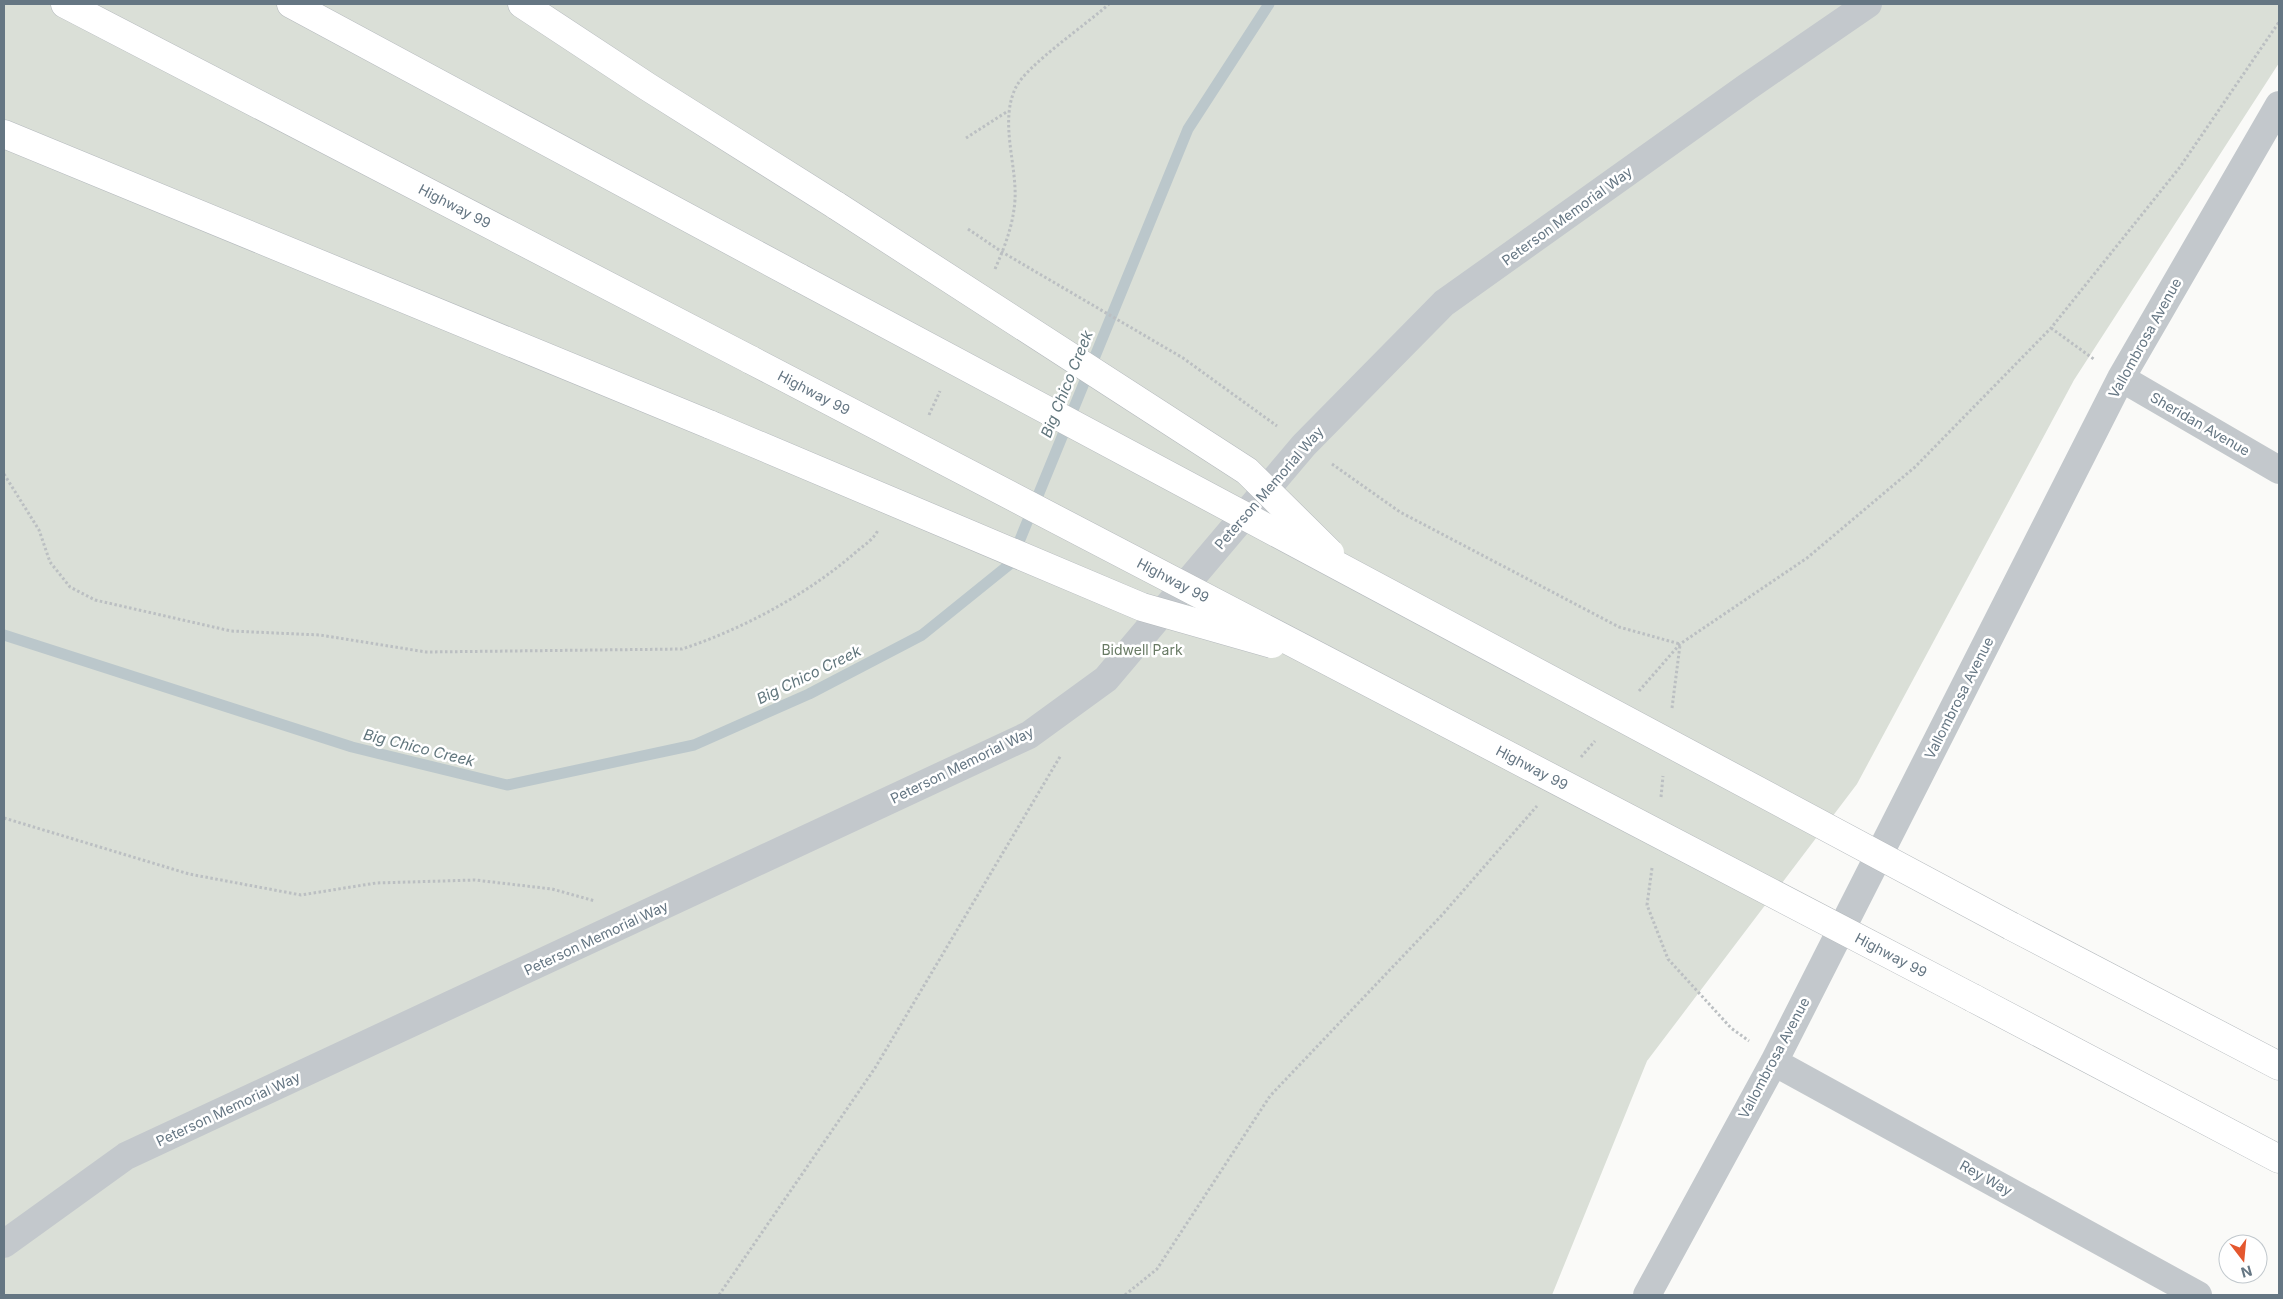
<svg xmlns="http://www.w3.org/2000/svg" width="2283" height="1299" font-family="Inter,sans-serif">
<style>
.green{fill:#dadfd7}
.lines{fill:none;stroke-linecap:round;stroke-linejoin:round}
.stream{stroke:#bbc7cb;stroke-width:11}
.highway-casing{stroke:#b4b9bd;stroke-width:29}
.path{stroke:#bbbfc2;stroke-width:3;stroke-dasharray:2.5 2.5;stroke-linecap:butt}
.minor{stroke:#c3c8cc;stroke-width:28}
.highway{stroke:#fff;stroke-width:28}
.highway-bridge-casing{stroke:#b4b9bd;stroke-width:29;stroke-linecap:butt}
.highway-bridge{stroke:#fff;stroke-width:28}
.labels{text-anchor:middle;stroke-width:5;stroke-linejoin:round;paint-order:stroke}
.street-label{font-size:14px;fill:#657683;stroke:#fff}
.park-label{font-size:14px;fill:#687a64;stroke:#fff}
.water-label{font-size:15px;font-style:italic;fill:#60757c;stroke:#fff}
</style>
<rect width="100%" height="100%" fill="#fafaf8"/>
<path class="green" d="M4,4H2279V63L2074,380L1857,784L1647,1061L1552,1295H4Z"/>
<g class="lines">
<path class="stream" d="M4,635L352,747L507,785L694,745L809,694L922,635L1010,564L1188,129L1269,4"/>
<defs>
<g id="highway">
<path id="s1" d="M65,4L751,360"/>
<path d="M291,4L800,278"/>
<path d="M522,4L648,87L837,206"/>
<path d="M4,134L711,425"/>
<path d="M2011,926L2279,1066"/>
<path d="M1973,998L2279,1159"/>
</g>
</defs>
<use href="#highway" class="highway-casing"/>
<path class="path" d="M966,138L1008,111
M968,229L1002,252L1183,358L1277,426
M995,269C1005,246 1013,226 1015,200C1017,164 999,121 1016,87C1027,65 1087,24 1109,4
M2051,328L2095,360
M929,415L940,391
M1332,464L1400,512L1619,627L1680,644
M4,474L39,530L50,562L70,587L95,600L231,631L320,635L426,652L682,649C743,629 808,594 856,552C863,546 874,539 878,530
M1639,691L1680,644L1807,558L1915,467L2051,328L2180,167L2279,22
M1672,708L1680,645
M1581,757L1595,741
M1661,797L1663,776
M4,818L189,874L301,895L376,883L475,880L552,889L595,901
M1652,868L1647,905L1668,959L1731,1028L1749,1041
M719,1295L875,1068L1061,755
M1125,1295L1157,1269L1270,1096L1442,915L1537,806"/>
<path class="minor" d="M2121,378L2279,470
M1774,1062L2198,1295
M4,1244L126,1156L1029,735L1106,679L1304,445L1444,303L1747,87L1868,4
M1647,1295L1774,1062L2121,378L2279,105"/>
<use href="#highway" class="highway"/>
<defs>
<g id="highway-bridge">
<path d="M837,206L1247,471L1330,553"/>
<path d="M800,278L2011,926"/>
<path id="s2" d="M751,360L1973,998"/>
<path d="M711,425L1142,607L1272,644"/>
</g>
</defs>
<use href="#highway-bridge" class="highway-bridge-casing"/>
<use href="#highway-bridge" class="highway-bridge"/>
</g>
<g class="labels">
<g class="street-label">
<text dy="5" stroke="none"><textPath href="#s1" startOffset="439">Highway 99</textPath></text>
<text transform="translate(1567 216) rotate(-36)" y="5">Peterson Memorial Way</text>
<text transform="translate(2145 338) rotate(-61)" y="5">Vallombrosa Avenue</text>
<text dy="5" stroke="none"><textPath href="#s2" startOffset="71">Highway 99</textPath></text>
<text transform="translate(2200 424) rotate(30)" y="5">Sheridan Avenue</text>
<text transform="translate(1269 488) rotate(-49)" y="5">Peterson Memorial Way</text>
<text dy="5" stroke="none"><textPath href="#s2" startOffset="476">Highway 99</textPath></text>
<text transform="translate(1959 698) rotate(-63)" y="5">Vallombrosa Avenue</text>
<text transform="translate(962 765) rotate(-26)" y="5">Peterson Memorial Way</text>
<text dy="5" stroke="none"><textPath href="#s2" startOffset="881">Highway 99</textPath></text>
<text transform="translate(596 938) rotate(-25)" y="5">Peterson Memorial Way</text>
<text dy="5" stroke="none"><textPath href="#s2" startOffset="1286">Highway 99</textPath></text>
<text transform="translate(1774 1058) rotate(-62)" y="5">Vallombrosa Avenue</text>
<text transform="translate(228 1109) rotate(-25)" y="5">Peterson Memorial Way</text>
<text transform="translate(1986 1178) rotate(29)" y="5">Rey Way</text>
</g>
<g class="park-label">
<text x="1142" y="655">Bidwell Park</text>
</g>
<g class="water-label">
<text transform="translate(1067 384) rotate(-68)" y="5">Big Chico Creek</text>
<text transform="translate(809 675) rotate(-26)" y="5">Big Chico Creek</text>
<text transform="translate(419 748) rotate(14)" y="5">Big Chico Creek</text>
</g>
</g>
<rect width="2283" height="1299" fill="none" stroke="#657683" stroke-width="10"/>
<g transform="translate(2243 1259) rotate(164)"><circle r="24" fill="#ffffff" stroke="#c1c8cd"/>
<path d="M0-4L9 19L0 12L-9 19Z" fill="#e4572e"/>
<text y="-8" font-size="14" font-weight="bold" text-anchor="middle" fill="#657683">N</text>
</g>
</svg>
